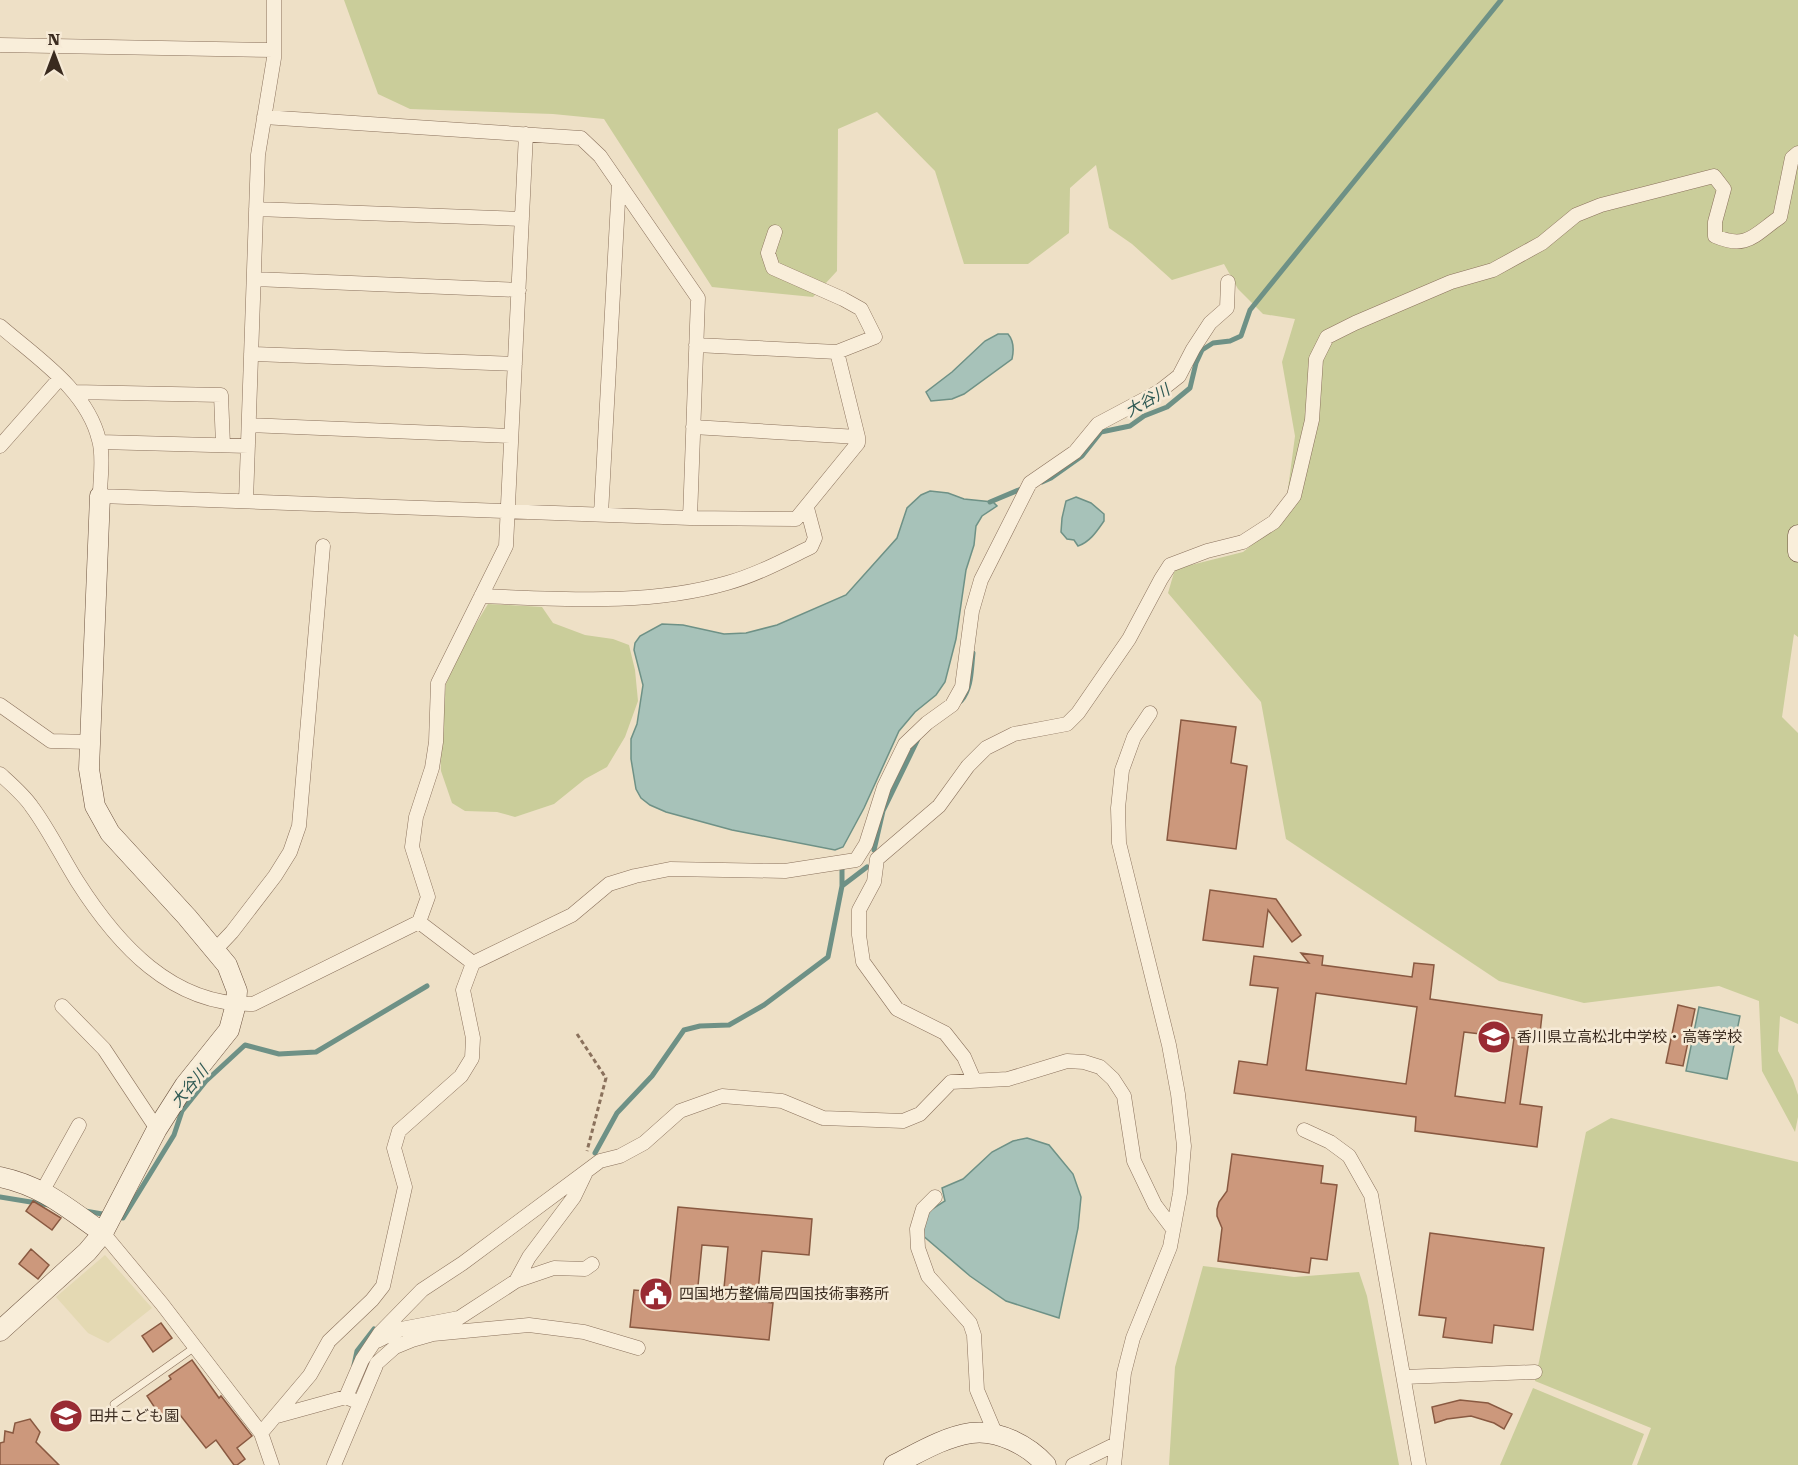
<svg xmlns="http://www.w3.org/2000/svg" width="1798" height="1465" font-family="'Roboto Serif','Noto Sans JP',serif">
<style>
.farmland{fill:#e4d9b3}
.green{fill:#cacd9a}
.water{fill:#a7c2b9;stroke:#6e9186;stroke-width:1.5}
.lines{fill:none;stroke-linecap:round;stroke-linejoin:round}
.stream{stroke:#6e9186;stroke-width:5}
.building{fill:#cc987c;stroke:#895941;stroke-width:1.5;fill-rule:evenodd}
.lane-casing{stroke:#8a715c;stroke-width:8}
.street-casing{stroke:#8a715c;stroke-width:15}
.secondary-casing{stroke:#6c523f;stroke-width:21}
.path{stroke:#8a715c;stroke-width:3;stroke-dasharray:4.5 3;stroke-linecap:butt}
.lane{stroke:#f9eeda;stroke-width:7}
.street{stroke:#f9eeda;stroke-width:14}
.secondary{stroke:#f9eeda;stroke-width:20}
.labels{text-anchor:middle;stroke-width:5;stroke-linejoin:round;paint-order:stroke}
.poi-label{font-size:15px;fill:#3a2b1f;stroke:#f6ead6;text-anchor:start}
.water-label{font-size:16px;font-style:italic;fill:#2f5a54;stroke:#f6ead6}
</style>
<rect width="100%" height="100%" fill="#eee0c6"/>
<path class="farmland" d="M105,1255L152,1308L108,1343L88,1333L56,1297Z"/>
<path class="green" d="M344,0H1798V637L1794,634L1782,717L1798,733V1024L1780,1016L1778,1051L1793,1080L1798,1095V1117L1795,1132L1762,1071L1759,1001L1719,986L1584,1003L1499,981L1286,839L1261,702L1168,593L1175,569L1243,552L1284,519L1295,436L1282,362L1295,319L1263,314L1238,289L1224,264L1172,280L1132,244L1109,228L1096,165L1070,188L1069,233L1028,264H964L935,171L877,112L838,129L837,271L813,297L712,287L604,119L553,114L410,109L378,94Z
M488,604L542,607L553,623L585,635L613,639L629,645L635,670L638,701L625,737L607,767L585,779L554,804L515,817L497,812L465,811L452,803L441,771L440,744L446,684L463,645Z
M1611,1118L1798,1162V1465H1637L1651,1428L1535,1381L1586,1132Z
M1203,1266L1294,1277L1359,1272L1367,1296L1399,1465H1169L1175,1367Z
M1533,1388L1644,1434L1632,1465H1500Z"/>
<path class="water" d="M998,334H1008C1014,341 1014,350 1012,359L964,394L952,399L931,401L926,392L952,372L985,341Z
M930,491L948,493L964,499L993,502L997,506L982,516L976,526L974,545L966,570L956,639L945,682L936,695L915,712L899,731L864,808L843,847L835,850L732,830L666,812L650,805L641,798L636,789L631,759V739L637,724L643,685L634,650L635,643L640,636L662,624L683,625L724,634L746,633L777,625L846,595L897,538L907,508L921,495Z
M1076,497L1091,503L1104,514V521C1097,531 1090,542 1078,546L1074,540L1067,539L1061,532L1062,518L1066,501Z
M1699,1007L1740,1016L1727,1079L1686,1071Z
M1027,1138L1049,1145L1073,1174L1081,1197L1078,1228L1059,1318L1006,1301L970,1276L921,1234L926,1213L945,1201L942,1188L963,1179L992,1152L1013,1141Z"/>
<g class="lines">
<path class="stream" d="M1042,482L1051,478L1082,456L1101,432L1130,426L1144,416L1167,407L1190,388L1196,363L1202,350L1213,343L1230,341L1241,336L1250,310L1501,0
M990,502L1021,489
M961,701C972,688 971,670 973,653
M874,850L883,811L918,739
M842,886V868
M595,1153L617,1113L652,1076L684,1030L700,1026L729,1025L764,1005L828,957L842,886L867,867
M0,1197L49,1205
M85,1211L108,1215
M117,1217L123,1218L174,1135L182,1111L206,1081L245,1045L279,1054L316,1052L427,986
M354,1365L357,1351L374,1329"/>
</g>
<path class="building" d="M1181,720L1236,727L1231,763L1247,766L1236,849L1167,840Z
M1210,890L1276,899L1301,935L1292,942L1268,910L1263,947L1203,940Z
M1301,953L1323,956L1322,965L1412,977L1414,963L1434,965L1430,999L1542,1015L1539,1042L1529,1040L1520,1104L1542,1107L1537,1147L1415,1131L1416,1117L1234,1093L1239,1061L1267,1065L1278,988L1250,985L1254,956L1309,963ZM1316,993L1417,1007L1406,1084L1306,1070ZM1464,1032L1514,1038L1505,1103L1455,1096Z
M1678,1005L1695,1009L1683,1066L1666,1063Z
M1232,1154L1323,1166L1321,1183L1337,1185L1327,1260L1311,1258L1309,1273L1218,1261L1222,1228L1217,1216V1209L1219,1202L1227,1191Z
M33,1201L61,1218L52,1230L26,1211Z
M678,1207L812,1219L809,1255L762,1251L757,1301L773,1303L769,1340L630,1327L634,1290L669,1293ZM702,1245L728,1247L723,1298L697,1296Z
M1430,1233L1544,1248L1533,1330L1494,1325L1492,1343L1443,1337L1446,1318L1419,1315Z
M31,1249L49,1265L38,1279L19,1264Z
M161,1323L172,1338L153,1352L142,1336Z
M192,1360L219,1398L221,1396L252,1436L237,1448L245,1459L237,1465H234L216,1440L206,1448L177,1411L174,1413L172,1409L161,1417L147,1396L171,1379L169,1376Z
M1460,1400L1488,1403L1512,1414L1504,1429L1494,1423L1471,1416L1447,1419L1435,1423L1432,1407Z
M30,1419L40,1432L36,1442L59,1465H0V1443L4,1442L5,1431L13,1433L15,1423Z"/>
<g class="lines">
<defs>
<path id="lane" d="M114,1404L195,1347"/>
<path id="street" d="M0,45L274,50
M256,209L522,219
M775,232L768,253L773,268L843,299L861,309L875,337L837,352
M254,279L519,290
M0,326C37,358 87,390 99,440C104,457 100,478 100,496L690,518L698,298L600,156L581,138L264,117
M251,354L515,364
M74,392L221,395L223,445
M249,425L511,436
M693,427L858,437
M100,442L248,446
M0,446L60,378
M246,501L258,155L274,58V0
M601,514L619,183
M690,518L796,519L858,443V437L837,352L696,345
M481,596C563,599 647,606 727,583C756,575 784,560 811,547L815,538L807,508
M0,705L51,741L90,742
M0,774C11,784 24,795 32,807C49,830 62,857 77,881C117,944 172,1006 253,1004L419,922L428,897L412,847L416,817L432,768L436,742L438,683L506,546L526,134
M419,922L473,963L572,915L609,884L635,876L670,869L785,871L856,860L866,844L884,787L905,744L927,723L952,705L962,687L972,611L981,580L1030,483L1075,452L1098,424L1160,391L1179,376L1193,349L1210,323L1227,308L1228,282
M215,950L232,932L275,876L290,852L299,826L323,546
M62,1006L104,1049L157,1129
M974,1080L964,1057L945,1033L897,1009L863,962L859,935V910L874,882L877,859L939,806L968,766L986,748L1014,734L1067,724L1078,713L1129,639L1161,579L1170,565L1207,551L1243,542L1274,522L1294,496L1312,420L1316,359L1327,337L1355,323L1451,282L1493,270L1542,243L1576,215L1601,205L1714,176L1724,189L1715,222V236C1747,250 1754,235 1780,217L1792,158L1798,153
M1304,1130L1330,1142L1349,1156L1371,1195L1419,1465
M43,1190L79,1125
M935,1197L923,1209L917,1229L918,1248L928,1276L970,1323L974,1335L977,1390L996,1435
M103,1233L162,1304L261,1433L272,1465
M516,1281L529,1257L574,1197L586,1172
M377,1341L401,1329L459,1318L516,1281L554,1268L585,1269L592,1264
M1404,1377L1535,1372
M346,1397L362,1360L380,1333L422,1290L463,1263L600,1161L620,1156L644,1143L680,1111L722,1096L782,1101L823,1118L903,1121L920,1114L951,1082L1008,1079L1067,1061L1084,1062L1100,1067L1113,1079L1124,1096L1134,1161L1155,1205L1173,1229
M277,1416L346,1397L353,1400
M261,1433L310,1375L329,1341L372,1300L383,1286L405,1187L394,1148L399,1131L461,1076L472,1058L473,1038L463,990L473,963
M334,1465L377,1363L395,1347L412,1340L433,1334L529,1325L584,1332L638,1348
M1073,1465L1116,1444
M1114,1465L1124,1373L1133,1338L1170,1247L1180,1193L1184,1146L1178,1094L1169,1045L1119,843L1118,808L1122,770L1134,737L1150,713"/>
<path id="secondary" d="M1798,535V552
M0,1177C43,1186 67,1208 103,1233
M0,1331L87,1252L103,1233L157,1129L185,1085L229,1030L236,1004L237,991L227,965L187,917L110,833L95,806L89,769L100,496
M894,1465C918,1453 944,1437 971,1433C998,1429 1029,1446 1046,1465"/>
</defs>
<use href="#lane" class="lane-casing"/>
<use href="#street" class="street-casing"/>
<use href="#secondary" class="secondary-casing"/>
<path class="path" d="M577,1034L606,1078L587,1151"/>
<use href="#lane" class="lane"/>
<use href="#street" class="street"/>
<use href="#secondary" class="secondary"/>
</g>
<defs>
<symbol id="school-disc" viewBox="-11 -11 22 22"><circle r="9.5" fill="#992b33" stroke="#f6ead6"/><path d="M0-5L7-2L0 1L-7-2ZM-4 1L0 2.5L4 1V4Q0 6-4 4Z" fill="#fff"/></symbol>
<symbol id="civic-disc" viewBox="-11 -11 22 22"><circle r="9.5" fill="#992b33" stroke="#f6ead6"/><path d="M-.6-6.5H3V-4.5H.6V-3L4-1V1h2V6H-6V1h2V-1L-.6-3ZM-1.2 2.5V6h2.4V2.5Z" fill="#fff"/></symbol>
</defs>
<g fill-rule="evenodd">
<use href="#school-disc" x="1475" y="1018" width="38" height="38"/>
<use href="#civic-disc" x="637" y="1275" width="38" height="38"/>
<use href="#school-disc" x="47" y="1397" width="38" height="38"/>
</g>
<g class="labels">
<g class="poi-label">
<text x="1517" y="1042">香川県立高松北中学校・高等学校</text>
<text x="679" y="1299">四国地方整備局四国技術事務所</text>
<text x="89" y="1421">田井こども園</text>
</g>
<g class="water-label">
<text transform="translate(1147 400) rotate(-30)" y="6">大谷川</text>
<text transform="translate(189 1086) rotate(-50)" y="6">大谷川</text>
</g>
</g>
<g transform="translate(54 54)" stroke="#f6ead6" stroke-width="4.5" paint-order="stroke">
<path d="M0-4.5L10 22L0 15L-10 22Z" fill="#3a2b1f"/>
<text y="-9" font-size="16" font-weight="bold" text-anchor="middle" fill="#3a2b1f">N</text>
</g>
</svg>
